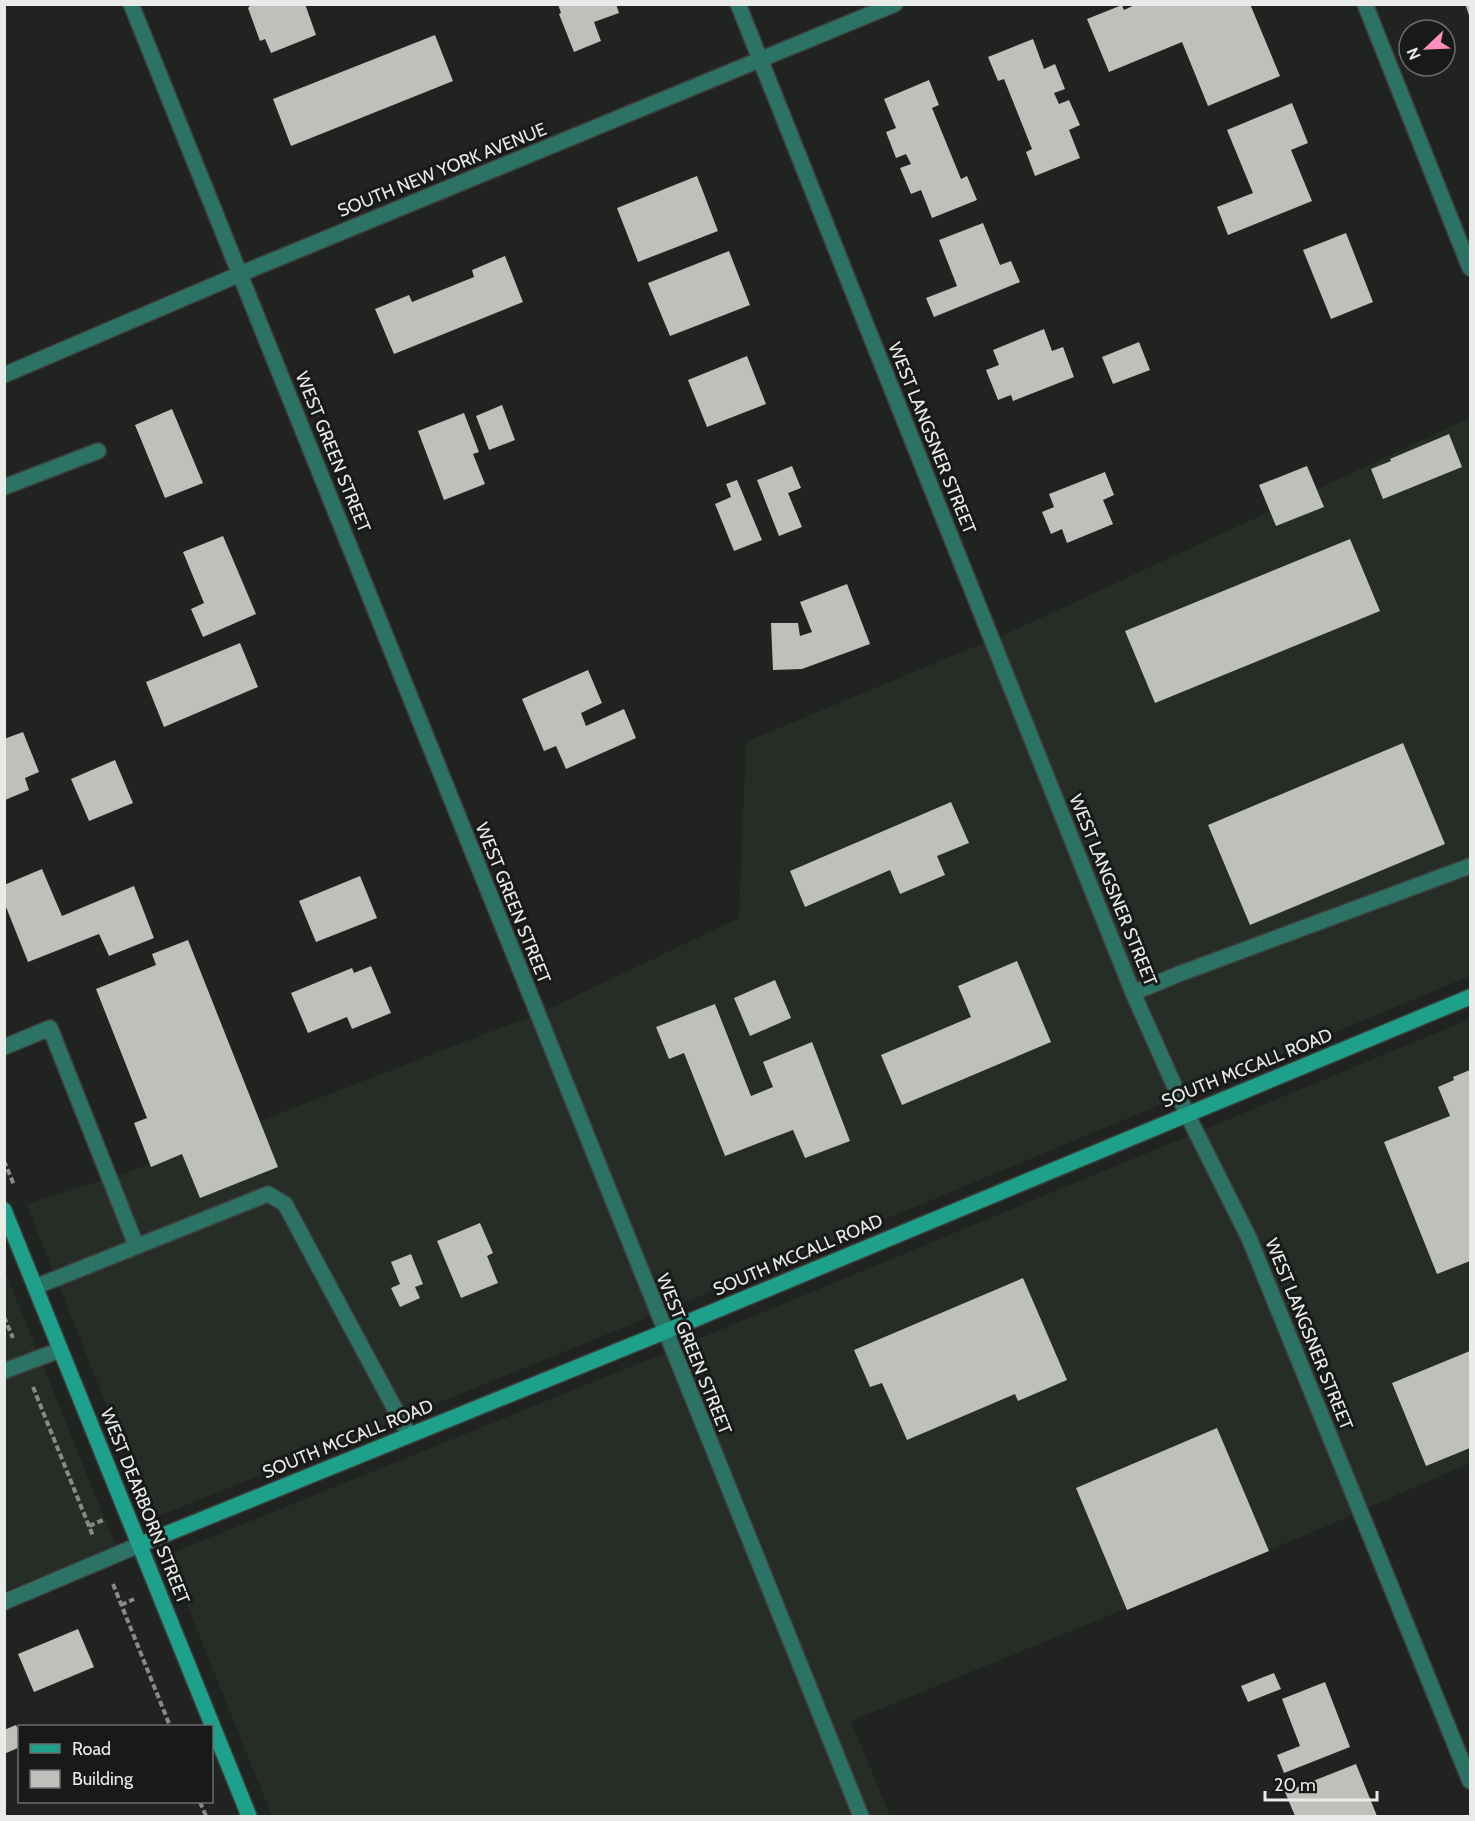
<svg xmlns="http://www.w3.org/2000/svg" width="1475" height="1821" font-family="Cabin,sans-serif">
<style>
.built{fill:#262d27}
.building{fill:#bfc0bc}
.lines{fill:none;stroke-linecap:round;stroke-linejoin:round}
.lane-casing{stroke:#3d3f3d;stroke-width:18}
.street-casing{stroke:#3d3f3d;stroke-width:18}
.secondary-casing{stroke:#3d3f3d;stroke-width:18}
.path{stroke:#888a88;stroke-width:4;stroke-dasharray:6 3;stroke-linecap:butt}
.lane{stroke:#2d7365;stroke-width:15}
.street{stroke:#2d7365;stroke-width:15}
.secondary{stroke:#1da18b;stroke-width:15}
.labels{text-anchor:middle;stroke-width:6;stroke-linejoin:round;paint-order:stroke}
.street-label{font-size:18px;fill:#e9ebe9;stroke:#171a18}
</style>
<rect width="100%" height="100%" fill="#212321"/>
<path class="built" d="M1470,418V976L657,1314L152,1519L26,1204L126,1173L544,1011L739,918L746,742L1017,629Z
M1470,1019V1463L1308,1534L851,1721L890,1816H272L167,1555L672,1350Z
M4,1269L117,1549L5,1590H4Z"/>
<path class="building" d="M252,4H305L316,35L271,53L265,39L260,41L248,8Z
M558,4H616L619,13L594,22L601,41L574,52L559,14L561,13Z
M1137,4H1250L1280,76L1208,106L1182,42L1109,72L1087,19L1122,5L1124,10Z
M1465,4H1470V18Z
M435,35L453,81L291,146L273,99Z
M1033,39L1044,69L1055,64L1065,89L1054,93L1059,104L1069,100L1080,125L1069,130L1080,158L1035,176L1026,152L1032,149L1004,79L998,81L988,57Z
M929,80L939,105L932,108L961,179L967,176L977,200L932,218L921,190L911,194L900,168L911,164L906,154L896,158L886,132L896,128L884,99Z
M1292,103L1308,143L1291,150L1312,201L1228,235L1217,207L1253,193L1227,130Z
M697,176L718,231L638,262L617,208Z
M983,223L1000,265L1011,261L1020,282L934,317L926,298L957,286L939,240Z
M1346,233L1373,302L1331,319L1303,250Z
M729,251L750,305L670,336L648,283Z
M505,256L523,302L394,354L375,309L409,295L412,302L474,277L472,270Z
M1044,329L1052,351L1063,347L1074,377L1013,401L1011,395L998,400L986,370L999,365L993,350Z
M1139,342L1150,370L1113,384L1102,357Z
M747,356L766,404L707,427L688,380Z
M502,405L515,440L489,450L476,416Z
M172,409L203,483L165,498L135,425Z
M464,413L479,452L473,454L485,484L444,500L418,431Z
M1449,434L1462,467L1383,499L1371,469L1391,461L1390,459Z
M792,466L801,488L788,493L802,527L779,536L757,480Z
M1307,466L1324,507L1276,526L1259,485Z
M1105,472L1114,495L1103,500L1113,524L1067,543L1062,529L1051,534L1042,512L1054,507L1049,494Z
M737,480L762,540L734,551L715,504L731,497L726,484Z
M223,536L256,614L203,637L191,609L204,603L183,552Z
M1350,539L1380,611L1155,703L1125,631Z
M847,584L870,644L802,669L773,670L771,623H798L800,636L812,632L800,602Z
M240,643L258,687L164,727L146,682Z
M588,670L602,703L581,713L586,726L624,709L636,738L566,769L556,746L544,751L522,699Z
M23,732L39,772L25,778L29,790L5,800L4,739Z
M1403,743L1445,844L1250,925L1208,825Z
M115,760L133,803L89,821L71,779Z
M951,802L969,843L937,856L945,875L900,894L890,870L805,907L790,871Z
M42,869L62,916L134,886L154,938L109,956L99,934L28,962L4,902V885Z
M360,876L377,918L316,942L299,901Z
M188,940L278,1167L200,1198L182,1154L151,1167L134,1123L147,1118L96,989L156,965L152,954Z
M1017,961L1051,1042L902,1105L881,1055L971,1017L958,986Z
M371,966L391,1013L352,1029L347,1017L308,1033L291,993L352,968L354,973Z
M775,980L791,1018L750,1036L734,998Z
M715,1004L751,1096L773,1087L763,1062L812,1042L850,1141L805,1158L793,1130L725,1156L684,1053L669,1059L656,1027Z
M1470,1070V1261L1437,1274L1384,1142L1450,1116L1438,1087L1454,1080L1453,1077Z
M480,1223L493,1253L487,1256L498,1283L461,1298L437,1241Z
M411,1254L423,1284L415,1287L420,1298L400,1307L391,1288L400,1284L391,1262Z
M1023,1278L1067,1380L1018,1401L1015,1394L907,1440L882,1383L870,1387L854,1350Z
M1470,1351V1448L1426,1466L1392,1383Z
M1217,1428L1269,1551L1127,1610L1076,1488Z
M78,1629L94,1667L34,1692L18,1654Z
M1274,1673L1281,1689L1248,1702L1241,1686Z
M1325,1682L1350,1747L1284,1773L1277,1755L1300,1746L1282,1699Z
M16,1725L20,1734V1747L4,1754V1730Z
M1356,1764L1377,1816H1295L1285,1792Z"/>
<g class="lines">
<defs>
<path id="lane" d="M4,487L98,451
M1133,993L1179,974L1470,866
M4,1047L50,1028L136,1245
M35,1287L268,1194L285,1204L409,1435
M4,1371L60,1350"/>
<path id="street" d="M131,4L861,1816
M738,4L1133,993L1187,1114L1249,1238L1470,1781
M1365,4L1470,268
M4,375L240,274L895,4
M4,1602L139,1545"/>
<path id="secondary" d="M4,1210L249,1816
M139,1545L664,1332L1470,997"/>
</defs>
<use href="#lane" class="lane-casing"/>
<use href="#street" class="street-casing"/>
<use href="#secondary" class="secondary-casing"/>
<path class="path" d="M4,1161L14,1185
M4,1317L13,1338
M33,1387L93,1536
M89,1526L103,1520
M113,1584L170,1726
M121,1605L134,1599
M200,1802L206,1816"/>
<use href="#lane" class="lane"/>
<use href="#street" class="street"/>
<use href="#secondary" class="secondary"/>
</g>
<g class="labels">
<g class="street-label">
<text transform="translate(442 170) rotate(-22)" y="6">SOUTH NEW YORK AVENUE</text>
<text transform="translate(932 438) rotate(68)" y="6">WEST LANGSNER STREET</text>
<text transform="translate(333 452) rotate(68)" y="6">WEST GREEN STREET</text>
<text transform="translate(1113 890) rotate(68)" y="6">WEST LANGSNER STREET</text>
<text transform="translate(513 903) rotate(68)" y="6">WEST GREEN STREET</text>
<text transform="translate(1247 1068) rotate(-22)" y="6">SOUTH MCCALL ROAD</text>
<text transform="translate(798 1255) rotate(-23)" y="6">SOUTH MCCALL ROAD</text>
<text transform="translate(1309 1334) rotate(68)" y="6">WEST LANGSNER STREET</text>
<text transform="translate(694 1354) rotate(68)" y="6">WEST GREEN STREET</text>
<text transform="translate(348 1439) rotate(-22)" y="6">SOUTH MCCALL ROAD</text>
<text transform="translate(145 1506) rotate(68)" y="6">WEST DEARBORN STREET</text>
</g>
</g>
<rect width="1475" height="1821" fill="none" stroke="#e9ebe9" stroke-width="12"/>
<rect x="18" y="1725" width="195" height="78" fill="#171a18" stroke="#6b6e6c" stroke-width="1.5"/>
<rect x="30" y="1744" width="30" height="9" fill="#1da18b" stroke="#6b6e6c" stroke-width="1.5"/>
<text x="72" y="1755" font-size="18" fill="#e9ebe9">Road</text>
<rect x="30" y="1770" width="30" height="18" fill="#bfc0bc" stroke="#6b6e6c" stroke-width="1.5"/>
<text x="72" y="1785" font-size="18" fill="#e9ebe9">Building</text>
<g transform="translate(1427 48) rotate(247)"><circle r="28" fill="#171a18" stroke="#6b6e6c" stroke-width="1.5"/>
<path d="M0-4.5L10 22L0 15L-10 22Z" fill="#fe8ebb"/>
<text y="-9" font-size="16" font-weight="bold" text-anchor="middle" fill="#e9ebe9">N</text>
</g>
<path d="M1265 1791v9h112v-9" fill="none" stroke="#e9ebe9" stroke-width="3"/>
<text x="1274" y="1791" font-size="18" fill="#e9ebe9" stroke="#171a18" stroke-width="4.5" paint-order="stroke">20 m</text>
</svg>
